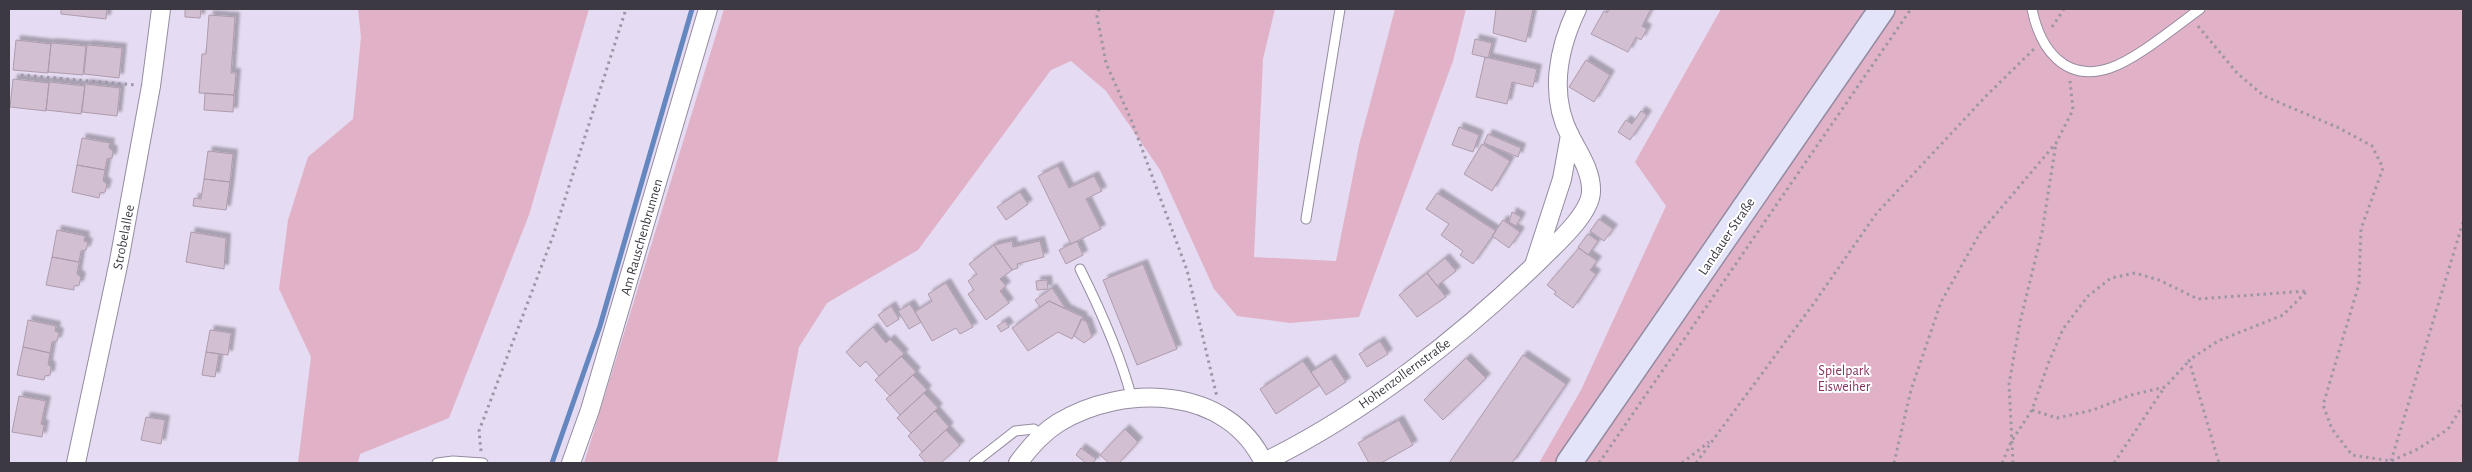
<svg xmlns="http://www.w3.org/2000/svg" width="2472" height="472" font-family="'Alegreya Sans',sans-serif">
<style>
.green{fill:#e1b2c7}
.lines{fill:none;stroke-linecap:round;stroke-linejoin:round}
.stream{stroke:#6587bf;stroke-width:5}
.building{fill:#d2bfd1;stroke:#ae9cad;filter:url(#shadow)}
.lane-casing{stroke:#958ba1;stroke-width:11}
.street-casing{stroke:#958ba1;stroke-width:20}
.secondary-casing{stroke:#958ba1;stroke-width:28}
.path{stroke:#9e96a7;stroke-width:3;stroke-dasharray:2.5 4;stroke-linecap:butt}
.lane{stroke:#fff;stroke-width:9}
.street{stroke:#fff;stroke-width:18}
.secondary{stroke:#e3e4fa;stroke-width:25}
.labels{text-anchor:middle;stroke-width:4;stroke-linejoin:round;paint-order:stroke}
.street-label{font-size:14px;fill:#3d3942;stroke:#fff}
.park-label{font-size:14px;fill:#85335f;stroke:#fff}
</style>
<defs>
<filter id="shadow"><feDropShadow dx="4.5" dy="-4.5" stdDeviation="1" flood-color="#0004"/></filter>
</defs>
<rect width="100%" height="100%" fill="#e5dbf2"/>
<path class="green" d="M358,9H589L529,215L449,418L360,454L358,463H298L311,357L279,289L288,220L308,157L353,119L361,37Z
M724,9H1275L1263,59L1254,257L1336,261L1359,145L1395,9H1466L1453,61L1359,317L1290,323L1237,316L1214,289L1160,170L1106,91L1071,61L1051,70L918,250L827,303L799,347L777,463H584Z
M1721,9H2463V463H1539L1581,390L1666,206L1635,162Z"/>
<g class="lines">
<path class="stream" d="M552,463L600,326L692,9"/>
</g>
<path class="building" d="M61,9H107L106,19L61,14Z
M185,9H201L200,18L185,17Z
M1496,9H1533L1526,42L1493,33Z
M1609,9H1651L1642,26L1647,29L1641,40L1636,37L1628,52L1591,34L1604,11L1607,13Z
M209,15L235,17L231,73H236L234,95L199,93L202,54H206Z
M1475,39L1492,43L1488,58L1472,54Z
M16,40L51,44L48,73L13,70Z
M51,43L86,46L83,75L48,72Z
M87,45L122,48L119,78L84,74Z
M1485,57L1537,69L1533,87L1512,82L1507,104L1476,97Z
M1586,60L1610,75L1594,102L1569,87Z
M13,79L49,83L46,111L10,107Z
M49,82L85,86L81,114L46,110Z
M85,84L120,88L117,116L82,112Z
M205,93L234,95L233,112L204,110Z
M1641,111L1647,115L1630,140L1618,132L1626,120L1632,124Z
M1459,127L1479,135L1473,152L1452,145Z
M1488,134L1521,148L1518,157L1484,143Z
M82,138L110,143L109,148L113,151L112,158L107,159L105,170L77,165Z
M1482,144L1510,161L1492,191L1464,174Z
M208,151L233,154L230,182L204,179Z
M77,165L105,170L103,181L107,184L105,192L100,193L99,198L72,192Z
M1058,166L1069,188L1094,176L1102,191L1086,199L1101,229L1071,244L1038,176Z
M204,179L230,182L226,210L193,206L194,198L201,199Z
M1020,192L1028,204L1006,220L997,207Z
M1437,193L1496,231L1473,264L1460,255L1463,251L1441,235L1449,224L1426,209Z
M1512,212L1521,217L1516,226L1509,222Z
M1599,219L1613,229L1604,241L1590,231Z
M1503,220L1520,232L1509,248L1492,236Z
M57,230L85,236L84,241L88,243L86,250L81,251L79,262L52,257Z
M191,232L226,238L224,269L186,262Z
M1588,234L1598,241L1588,255L1578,247Z
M1012,241L1013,247L1040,241L1044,257L1017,264L1018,268L1012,270L994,245Z
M1077,241L1083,255L1066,264L1059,250Z
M994,245L1012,270L1000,279L1006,286L1000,291L1009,303L986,320L968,294L974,290L968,281L977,274L969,264Z
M1579,248L1597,261L1590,270L1596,274L1573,308L1554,294L1556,292L1547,285Z
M52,257L79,262L77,274L81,277L79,285L74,286V290L46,285Z
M1445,258L1456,271L1437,286L1427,273Z
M1143,264L1177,349L1137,365L1103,280Z
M1427,273L1446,297L1417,317L1399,295Z
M1047,280L1048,289L1037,290L1036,281Z
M946,283L973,327L960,334L956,328L932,341L915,312L932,301L928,294Z
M1052,288L1066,309L1049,301L1040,307L1035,300Z
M1049,301L1083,317L1072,339L1058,332L1028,351L1012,328Z
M910,304L921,322L909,329L898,311Z
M891,306L899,319L887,327L878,315Z
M1081,319L1087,322L1092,337L1084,343L1074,336Z
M28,320L56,326L55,331L59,333L57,341L52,342L50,353L23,347Z
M1005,321L1009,327L1001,332L997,326Z
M873,327L886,343L890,339L904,354L879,376L866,361L860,367L846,352Z
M210,330L231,333L228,355L206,352Z
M1380,341L1388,354L1367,367L1359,354Z
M23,347L50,353L48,364L51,367L50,375L45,376L44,380L17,375Z
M206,352L219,354L215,377L202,375Z
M1523,355L1566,384L1512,463H1449Z
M901,356L916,372L890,396L875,380Z
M1466,358L1486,378L1443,420L1424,400Z
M1331,359L1346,382L1326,395L1311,372Z
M1303,361L1320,385L1276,414L1260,389Z
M913,375L927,390L900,415L886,399Z
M924,393L938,408L911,433L897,418Z
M19,396L46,401L41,424L44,425L42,437L12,432Z
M935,411L949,427L922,452L908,436Z
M146,417L165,420L161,444L141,440Z
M1399,420L1413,445L1381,463H1369L1358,443Z
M1125,429L1138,442L1119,463H1109L1100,455Z
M946,430L960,445L941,463H926L919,455Z
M1081,448L1096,459L1093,463H1086L1076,455Z"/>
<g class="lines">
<defs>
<path id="lane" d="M2032,9C2040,49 2065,83 2110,68C2137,59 2176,26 2200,9
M1306,219L1340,9
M1080,269C1101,311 1120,353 1132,399
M437,463L453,461L483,463
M974,463L1015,431L1034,429L1041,437"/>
<path id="street" d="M1535,262L1562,179L1570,135
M76,463L119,261L151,86L161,9
M571,463L590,410L708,9
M1018,463C1029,448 1042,433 1058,423C1124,383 1228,386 1264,463
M1262,463C1362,415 1462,336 1542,258C1556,244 1590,214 1591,192C1592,172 1579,153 1570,136C1549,95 1558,49 1577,9"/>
<path id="secondary" d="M1569,463L1882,9"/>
</defs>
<use href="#lane" class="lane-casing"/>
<use href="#street" class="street-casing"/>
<use href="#secondary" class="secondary-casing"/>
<path class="path" d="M1099,9L1097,16L1106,63L1132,122L1187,270L1217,397
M2198,26L2237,73L2264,96L2339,128L2372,146L2383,168L2361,229L2359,284L2323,405L2332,429L2352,455L2391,461L2418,449L2448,429L2463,405
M2052,27L2064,9
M21,75L136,85
M2032,410L2057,418L2093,410L2131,395L2165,387L2189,361
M481,451L479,431L553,236L626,9
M2391,461L2463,222
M1599,463L1911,9
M1682,463L1709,442
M1696,463L1814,303L1876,214L1987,95L2034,49
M1894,463L1911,390L1941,302L1980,233L2056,143L2073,110L2070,81
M2002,463L2011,442L2032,410L2048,364L2063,329L2088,296L2111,278L2135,273L2159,280L2198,299L2307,291L2283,315L2218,341L2189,360L2219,463
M2013,463L2009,384L2020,322L2042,232L2056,143
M2114,463L2164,388"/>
<use href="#lane" class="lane"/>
<use href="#street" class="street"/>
<use href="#secondary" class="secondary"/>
</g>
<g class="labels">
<g class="street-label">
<text transform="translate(1726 236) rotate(-56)" y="5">Landauer Straße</text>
<text transform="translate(123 237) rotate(-79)" y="5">Strobelallee</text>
<text transform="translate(641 237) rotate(-74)" y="5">Am Rauschenbrunnen</text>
<text transform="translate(1404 373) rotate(-36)" y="5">Hohenzollernstraße</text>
</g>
<g class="park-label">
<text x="1844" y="375">Spielpark<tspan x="1844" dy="16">Eisweiher</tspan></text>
</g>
</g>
<rect width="2472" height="472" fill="none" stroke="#3d3942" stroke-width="20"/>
</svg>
